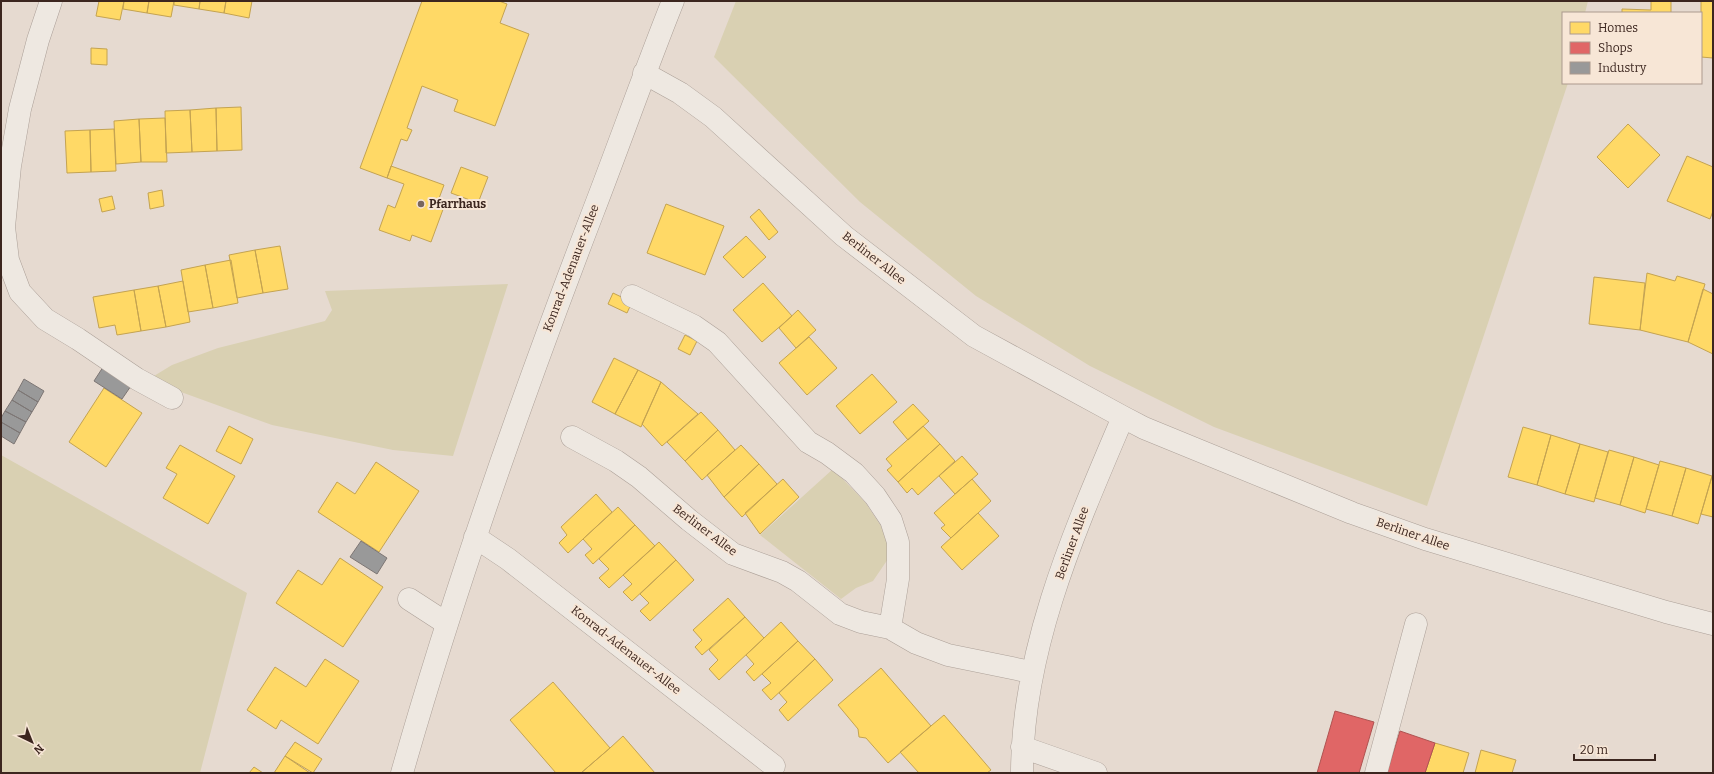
<svg xmlns="http://www.w3.org/2000/svg" width="1714" height="774" font-family="Bitter,serif">
<style>
.green{fill:#d9d0b2}
.homes{fill:#ffd966;stroke:#c4a351}
.shops{fill:#e06666;stroke:#af5351}
.industry{fill:#999;stroke:#7d7674}
.lines{fill:none;stroke-linecap:round;stroke-linejoin:round}
.minor-casing{stroke:#aca098;stroke-width:23}
.minor{stroke:#eee8e1;stroke-width:22}
.poi-dot{fill:#78655d;stroke:#f7e6d6;stroke-width:1.5}
.labels{text-anchor:middle;stroke-width:4;stroke-linejoin:round;paint-order:stroke}
.poi-label{font-size:12px;font-weight:bold;fill:#3c261f;stroke:#f7e6d6;text-anchor:start}
.street-label{font-size:12px;fill:#3c261f;stroke:#f7e6d6}
</style>
<rect width="100%" height="100%" fill="#e6dad0"/>
<path class="green" d="M736,1H1588L1585,13H1563V83H1568L1427,506L1214,427L1090,366L976,296L860,202L714,57Z
M508,284L453,456L393,450L272,425L170,388L149,379L172,365L218,348L325,321L332,310L325,291Z
M1,455L247,593L200,773H1Z
M833,469L865,502L881,526L888,544V559L873,581L856,588L841,599L760,535Z"/>
<path class="homes" d="M99,1H124L120,20L96,16Z
M124,1H149L147,13L123,9Z
M149,1H174L171,17L147,13Z
M174,1H200L199,9L174,5Z
M200,1H226L224,13L199,9Z
M226,1H252L249,18L224,13Z
M422,1H499L507,4L500,23L529,34L495,126L454,111L458,100L422,86L407,128L412,130L407,141L401,139L387,178L360,168Z
M1651,1H1671V13H1622V9L1651,10Z
M1701,1H1713V58L1701,57Z
M91,48L107,49V65L91,64Z
M241,107L242,150L217,151L216,108Z
M216,108L217,151L192,152L190,110Z
M190,110L192,152L166,153L165,111Z
M165,118L167,162H141L139,119Z
M139,119L141,162L116,164L114,121Z
M1628,124L1660,155L1628,188L1597,157Z
M114,129L116,171L91,172L90,130Z
M90,130L91,172L67,173L65,131Z
M1687,156L1713,167V211L1710,219L1667,201Z
M391,166L444,185L438,201L445,204L431,242L412,235L410,241L379,230L388,205L395,208L404,184L387,178Z
M461,167L488,177L478,203L451,193Z
M162,190L164,206L150,209L148,193Z
M112,196L115,209L102,212L99,199Z
M666,204L724,226L705,275L647,253Z
M759,209L778,232L769,240L750,217Z
M746,236L766,257L743,278L723,257Z
M280,246L288,289L263,293L255,250Z
M255,250L263,293L237,298L229,255Z
M231,260L238,303L213,308L205,265Z
M205,265L213,308L188,312L181,270Z
M1647,273L1675,281L1677,276L1705,284L1688,342L1640,330Z
M1594,277L1645,283L1640,330L1589,324Z
M183,281L190,322L166,327L158,286Z
M763,283L792,316L762,342L733,310Z
M158,286L166,327L141,331L134,290Z
M1703,289L1713,294V354L1688,342Z
M134,290L141,331L117,335L115,325L99,328L93,297Z
M613,293L632,302L627,313L608,304Z
M798,310L816,330L796,348L779,328Z
M685,335L697,341L690,355L678,349Z
M809,337L837,368L807,395L779,363Z
M614,358L638,370L615,414L592,402Z
M638,370L661,382L641,427L615,414Z
M872,374L897,402L860,434L836,406Z
M661,382L698,414L662,446L642,424Z
M104,388L142,413L106,467L69,442Z
M913,404L929,421L908,440L893,422Z
M701,412L718,430L685,461L667,442Z
M229,426L253,439L241,464L216,451Z
M923,426L940,444L898,482L887,470L892,466L886,459Z
M1523,427L1551,435L1537,485L1508,477Z
M718,430L735,450L702,480L685,461Z
M1551,435L1580,444L1565,494L1537,485Z
M940,444L955,461L918,495L912,488L907,493L898,482Z
M1580,444L1608,452L1594,502L1565,494Z
M180,445L235,476L208,524L163,498L177,474L166,468Z
M741,445L759,464L724,497L707,475Z
M1609,450L1634,457L1620,505L1595,498Z
M962,456L978,474L955,494L939,476Z
M1634,457L1659,465L1645,513L1620,505Z
M1660,461L1686,468L1672,516L1646,509Z
M376,462L419,491L379,552L318,512L337,482L355,494Z
M759,464L777,484L742,517L724,497Z
M1686,468L1712,476L1698,524L1672,516Z
M1713,473V517L1701,514Z
M783,479L799,497L760,534L745,513Z
M972,479L991,501L951,538L941,528L945,525L934,513Z
M596,494L612,512L568,553L559,543L567,535L561,527Z
M618,507L635,525L593,564L585,555L592,549L583,539Z
M978,513L999,536L962,570L941,547Z
M635,525L655,546L609,588L599,578L609,569L599,559Z
M659,542L676,560L632,601L623,592L632,584L623,575Z
M340,558L383,587L343,647L276,603L298,570L322,585Z
M676,560L694,580L650,621L640,611L649,603L640,594Z
M728,598L745,617L702,655L695,647L702,640L693,630Z
M745,617L764,638L719,680L709,669L718,660L709,650Z
M781,622L798,641L754,681L746,672L754,664L746,655Z
M798,641L815,659L771,700L762,690L771,683L762,674Z
M325,659L359,681L318,744L281,720L276,729L247,710L275,667L306,687Z
M815,659L833,680L788,721L779,710L787,702L779,693Z
M881,668L931,726L888,763L866,738L859,737L858,729L838,705Z
M553,682L610,748L581,773H556L510,720Z
M944,715L991,770L987,773H919L900,752Z
M623,736L655,773H581L610,748Z
M295,742L322,759L313,773L285,756Z
M1435,743L1469,753L1463,773H1425Z
M1481,750L1516,760L1512,773H1475Z
M285,756L310,773H274Z
M254,767L263,773H249Z"/>
<path class="shops" d="M1335,711L1374,722L1359,773H1317Z
M1400,731L1435,743L1425,773H1387Z"/>
<path class="industry" d="M105,364L133,383L122,399L94,381Z
M24,379L44,391L38,402L18,390Z
M18,390L38,402L32,412L12,400Z
M12,400L32,412L26,422L5,411Z
M5,411L26,422L20,433L1,422V418Z
M1,422L20,433L14,444L1,436Z
M361,541L387,558L377,574L350,557Z"/>
<g class="lines">
<defs>
<path id="minor" d="M51,1L38,40L20,109L10,166L4,227L8,260L20,292L45,319L78,339L137,379L172,398
M644,73L680,93L713,117L844,236L974,336L1123,417L1144,428L1352,513L1425,539L1666,612L1713,624
M632,296L694,326L717,342L808,442L827,453L854,473L875,496L891,520L898,542V579L890,628
M572,437L616,461L639,477L689,520L733,554L782,572L798,581L840,614L861,622L890,628L916,643L948,655L1031,672
M475,537L508,559L774,766
M409,599L446,623
M1022,747L1096,773
M402,773C456,583 522,397 593,212C620,142 645,71 673,1
M1022,773C1022,648 1075,530 1123,417
M1376,773L1416,624"/>
</defs>
<use href="#minor" class="minor-casing"/>
<use href="#minor" class="minor"/>
</g>
<circle class="poi-dot" cx="421" cy="204" r="4"/>
<g class="labels">
<g class="poi-label">
<text x="429" y="208">Pfarrhaus</text>
</g>
<g class="street-label">
<text transform="translate(874 258) rotate(38)" y="4">Berliner Allee</text>
<text transform="translate(571 268) rotate(-69)" y="4">Konrad-Adenauer-Allee</text>
<text transform="translate(705 530) rotate(37)" y="4">Berliner Allee</text>
<text transform="translate(1413 534) rotate(19)" y="4">Berliner Allee</text>
<text transform="translate(1072 543) rotate(-70)" y="4">Berliner Allee</text>
<text transform="translate(626 650) rotate(38)" y="4">Konrad-Adenauer-Allee</text>
</g>
</g>
<rect width="1714" height="774" fill="none" stroke="#3c261f" stroke-width="4"/>
<rect x="1562" y="12" width="140" height="72" fill="#f7e6d6" stroke="#ac998d"/>
<rect x="1570" y="22" width="20" height="12" fill="#ffd966" stroke="#ac998d"/>
<text x="1598" y="32" font-size="12" fill="#3c261f">Homes</text>
<rect x="1570" y="42" width="20" height="12" fill="#e06666" stroke="#ac998d"/>
<text x="1598" y="52" font-size="12" fill="#3c261f">Shops</text>
<rect x="1570" y="62" width="20" height="12" fill="#999999" stroke="#ac998d"/>
<text x="1598" y="72" font-size="12" fill="#3c261f">Industry</text>
<g transform="translate(32 742) rotate(137)" stroke="#f7e6d6" stroke-width="3" paint-order="stroke">
<path d="M0-3L7 15L0 10L-7 15Z" fill="#3c261f"/>
<text y="-6" font-size="11" font-weight="bold" text-anchor="middle" fill="#3c261f">N</text>
</g>
<path d="M1574 754v6h81v-6" fill="none" stroke="#3c261f" stroke-width="2"/>
<text x="1580" y="754" font-size="12" fill="#3c261f" stroke="#f7e6d6" stroke-width="3" paint-order="stroke">20 m</text>
</svg>
